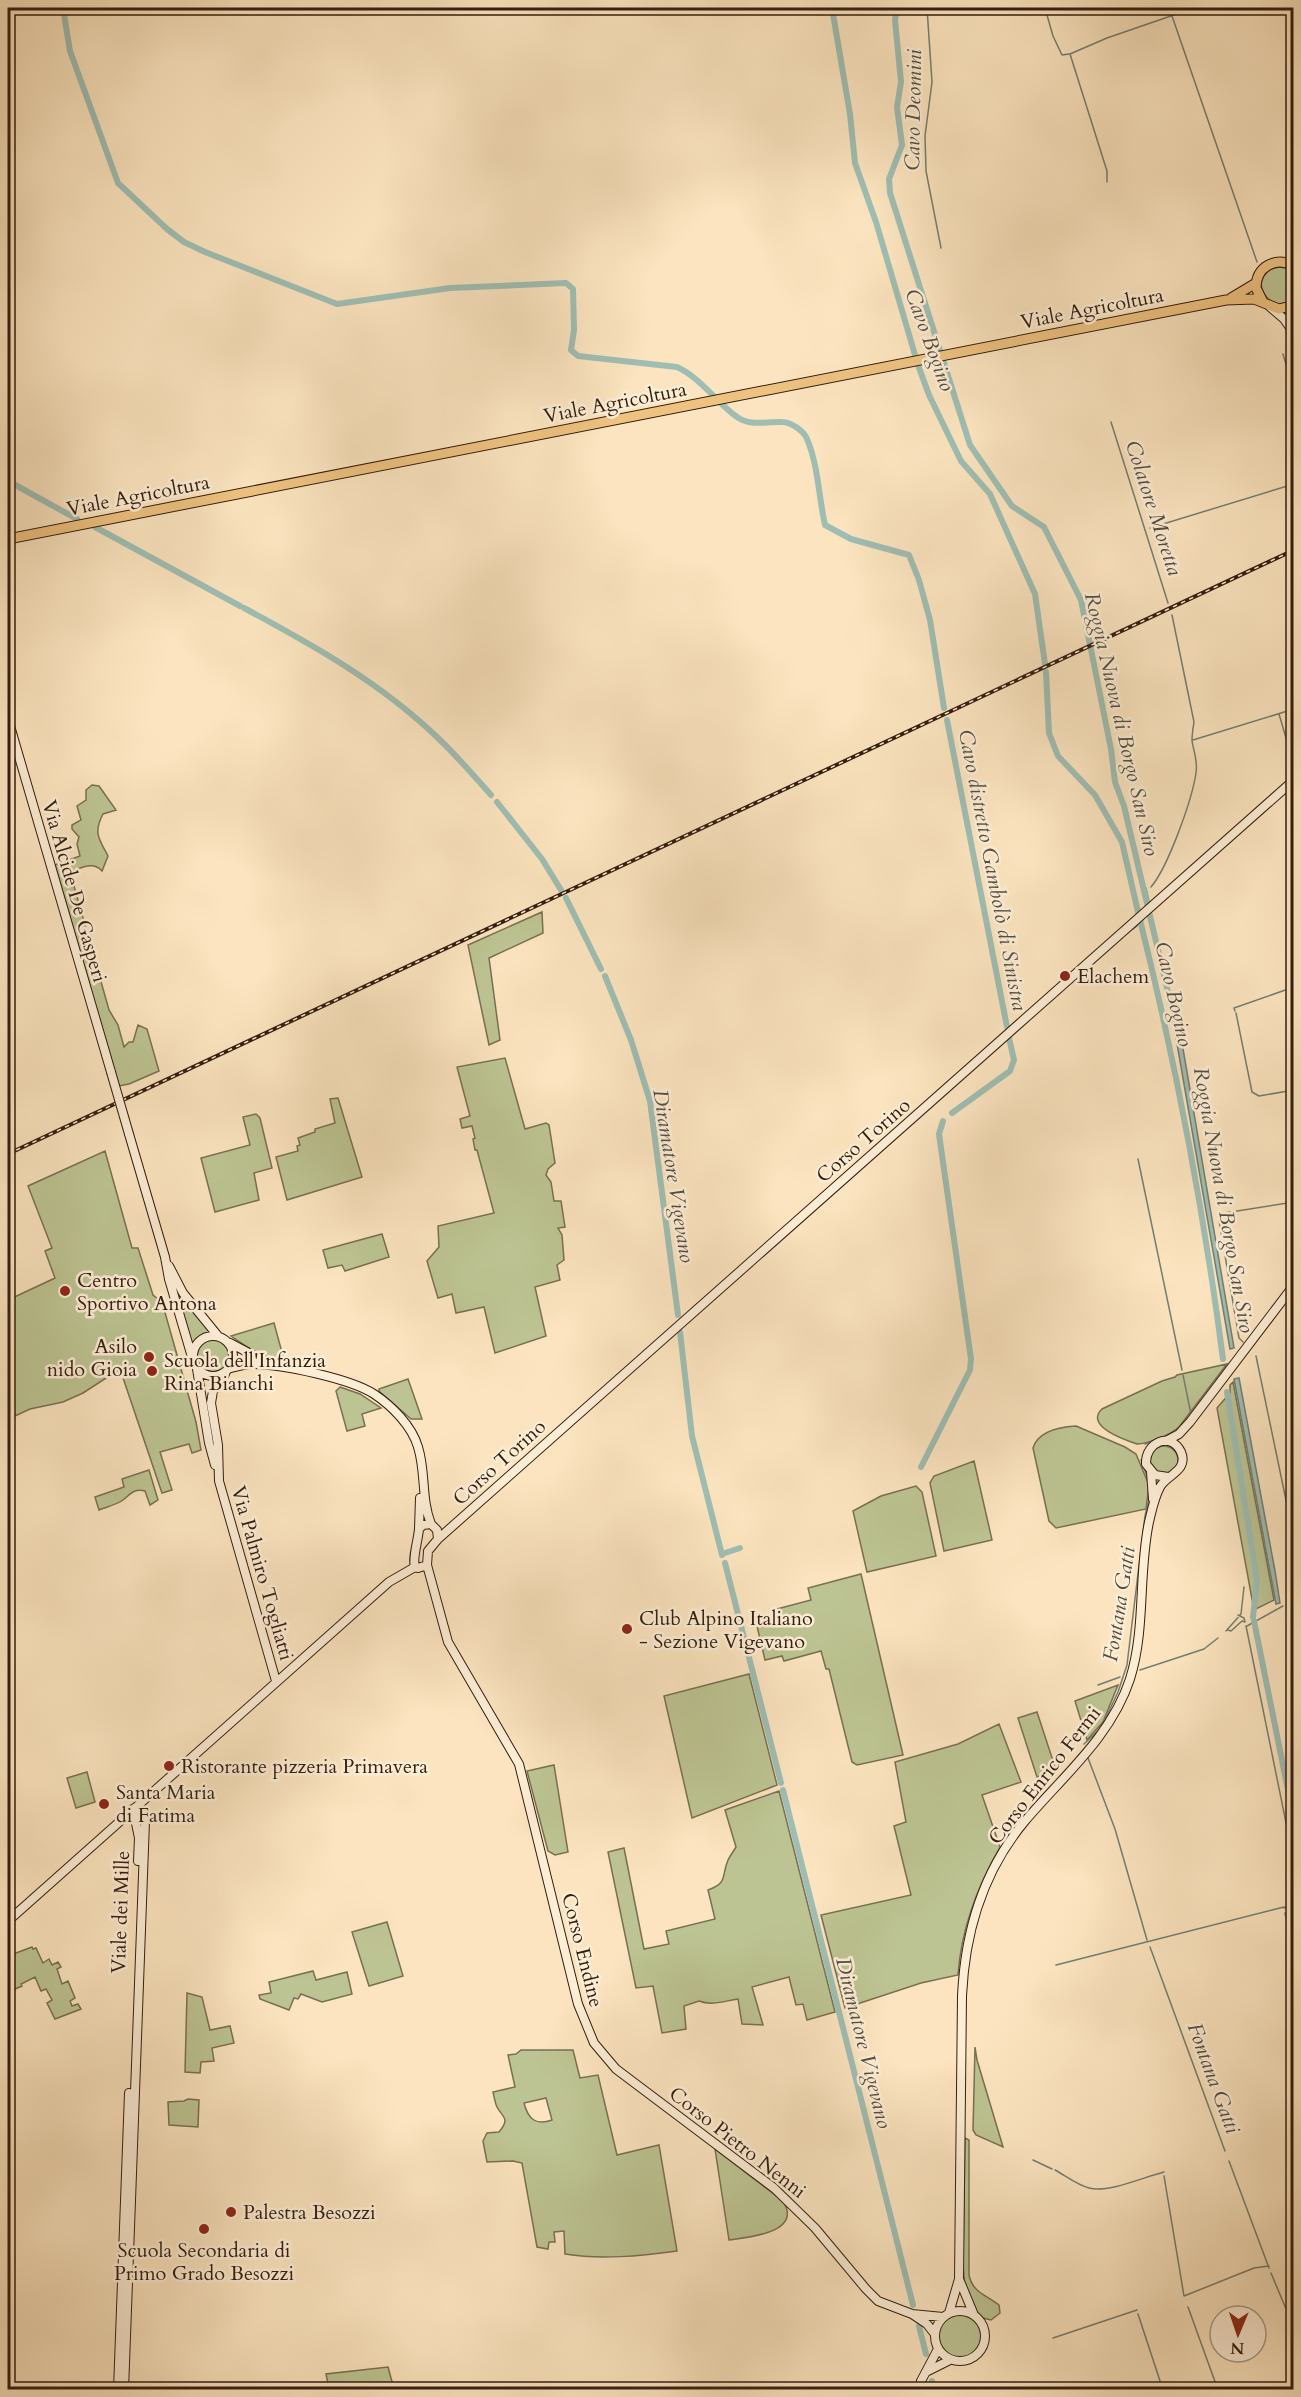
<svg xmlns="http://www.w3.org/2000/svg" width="1301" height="2397" font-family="Cardo,serif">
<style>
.green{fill:#bdc493;stroke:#787051;stroke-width:1.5;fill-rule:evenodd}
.water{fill:#9fbeb3;stroke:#747e71;stroke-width:1.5}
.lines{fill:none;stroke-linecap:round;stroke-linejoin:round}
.stream{stroke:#747e71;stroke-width:1.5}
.canal{stroke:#9fbeb3;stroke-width:6}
.secondary-casing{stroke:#341d0f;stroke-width:10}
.primary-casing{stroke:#341d0f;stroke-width:11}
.secondary{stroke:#fcedd5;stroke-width:8}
.primary{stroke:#eec280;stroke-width:9}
.rail-casing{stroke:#341d0f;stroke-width:4}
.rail{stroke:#fcedd5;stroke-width:1.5;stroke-dasharray:4.5;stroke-linecap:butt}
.secondary-bridge-casing{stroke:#341d0f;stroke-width:10;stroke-linecap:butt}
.secondary-bridge{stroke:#fcedd5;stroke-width:8}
.poi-dot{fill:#8f2418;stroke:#fcedd5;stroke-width:2}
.labels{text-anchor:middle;stroke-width:5;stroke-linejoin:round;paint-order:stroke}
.street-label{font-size:20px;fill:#341d0f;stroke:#fcedd5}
.poi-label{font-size:20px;fill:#341d0f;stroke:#fcedd5;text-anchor:start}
.water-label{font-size:21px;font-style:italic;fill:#544d40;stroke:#fcedd5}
</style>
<rect width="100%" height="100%" fill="#fbe4bf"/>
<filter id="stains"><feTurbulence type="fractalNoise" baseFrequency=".00333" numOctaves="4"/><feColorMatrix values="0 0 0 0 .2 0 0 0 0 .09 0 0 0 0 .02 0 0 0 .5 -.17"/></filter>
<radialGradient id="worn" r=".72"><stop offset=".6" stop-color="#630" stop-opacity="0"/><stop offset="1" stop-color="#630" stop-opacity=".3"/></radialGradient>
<path class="green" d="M1282,266L1293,271V300L1278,306C1256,295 1254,269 1282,266Z
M92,785L99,786L116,810L103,814C93,833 99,839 108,856L102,871C93,861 80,868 70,872L109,1010L118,1025L124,1047L129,1042H133L138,1025L147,1029L159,1071L129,1084L119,1086L55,865L80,856L77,844L79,837L72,829V825L81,820L77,806L86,800V790Z
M542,912L543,933L489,958L500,1040L489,1045L468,945Z
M505,1058L525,1129L546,1123L549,1125L555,1163L548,1169L546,1175L551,1182L554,1201H561L565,1227L558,1228L562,1235L564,1260L557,1265L560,1280L535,1287L546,1336L495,1353L484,1307L456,1313L452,1294L438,1298L427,1261L439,1247L438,1226L494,1213L477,1150H475L473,1139L475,1138L472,1126L462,1128L460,1119L470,1116L457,1067Z
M338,1098L362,1177L287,1200L276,1157L298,1151L297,1146L300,1145L298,1138L315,1132V1129L335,1123L330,1099Z
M256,1114L260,1118L272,1168L254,1173L259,1200L215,1212L201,1158L250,1145L243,1117Z
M105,1151L132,1248H138L153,1295L162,1302L196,1422L201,1450L192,1453L189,1444L160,1452L172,1490L162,1493L120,1369L83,1393L63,1402L30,1409L15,1416L8,1399V1300L55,1278L45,1251L52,1248L28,1186Z
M382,1234L389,1257L345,1271L342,1265L328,1268L323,1250Z
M173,1284L189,1308L212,1333L197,1339L192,1346Z
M274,1323L283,1356V1362L255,1352L231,1336Z
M197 1356a16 16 0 1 1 32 0a16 16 0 1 1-32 0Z
M1227,1364L1179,1427C1172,1434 1148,1444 1137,1444C1125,1440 1084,1426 1102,1409L1162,1381L1175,1377L1177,1375Z
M408,1379L422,1419H411L379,1391V1389Z
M1233,1382L1274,1600L1254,1610L1217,1408L1230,1393V1385Z
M340,1387L360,1394L381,1408L362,1414L365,1426L347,1431L336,1391Z
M1076,1426L1125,1447L1136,1454L1149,1485L1146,1509L1056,1528L1049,1521L1033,1448C1038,1431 1060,1427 1076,1426Z
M1150 1460a14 14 0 1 1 28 0a14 14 0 1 1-28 0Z
M974,1461L992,1540L944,1551L930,1483L934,1476Z
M149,1470L158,1500L150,1505L145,1491C133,1488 130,1495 123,1500C116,1505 106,1507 99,1510L95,1497L124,1487L122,1479Z
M916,1486L922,1492L936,1556L867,1572L853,1511L881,1496Z
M861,1574L903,1755L857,1765L852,1762L829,1669H826L821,1651L784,1661L782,1656L765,1660L756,1622L774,1615L773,1610L811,1600L808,1588Z
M749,1674L777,1785L692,1818L664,1696Z
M1118,1685L1103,1722L1087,1740L1075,1701Z
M1037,1712L1056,1770L1037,1777L1018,1718Z
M999,1724L1021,1782L982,1795L1000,1847C977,1887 961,1929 958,1975L921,1983L845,2008L821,1915L911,1895L894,1826L906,1822L895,1762L958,1744Z
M554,1765L568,1852L555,1855L548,1851L527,1771Z
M87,1772L95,1802L76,1808L67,1778Z
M779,1791L835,2012L807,2020L803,2004L796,2005L789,1977L752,1987L763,2025L742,2024L738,1999C724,2001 712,2006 699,2001L684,2006L686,2029L662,2033L653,1986L636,1988L608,1852L624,1848L644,1949L669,1944L666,1931L715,1919L708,1890C728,1883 721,1877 728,1860C730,1856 733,1852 736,1847L725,1810Z
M387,1922L403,1976L369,1986L352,1932Z
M32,1947L33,1949L36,1948L43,1963L49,1959L52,1965L58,1962L61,1967L57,1969L62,1984L68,1981L75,1998L70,2001L72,2006L78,2004L81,2009L55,2019L47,2003L52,2000L46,1989L41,1991L35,1977L21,1984L22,1986L8,1992V1956Z
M313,1971L316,1980L347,1972L352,1994L322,2002L301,1994L298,1999L294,1998L289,2010L260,1999L259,1995L271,1993L269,1982Z
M187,1993L202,1997L210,2030L230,2026L234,2043L212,2048L214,2061L201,2062L200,2073L185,2072Z
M975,2047L977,2060L1003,2147L976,2135L973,2130Z
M521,2050H573L580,2078L598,2075L617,2155L659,2145L677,2251C640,2256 601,2260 565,2254L564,2231L554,2232L555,2242H549L548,2249L537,2247L522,2163L513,2161L487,2162L483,2141L487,2133L499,2132C511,2118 502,2117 497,2107C495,2103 494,2096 493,2092L515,2087L508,2055L516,2054ZM546,2098L552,2120C536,2126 528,2119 524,2103Z
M188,2099L199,2100L198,2127L169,2125L168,2102L184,2101Z
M965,2138L969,2140V2275C973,2293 985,2294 999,2305L1000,2313L991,2320L983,2318L976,2311L965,2287L963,2266Z
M715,2149L783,2201C803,2233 749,2237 729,2240Z
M937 2337a22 22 0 1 1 44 0a22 22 0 1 1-44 0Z
M388,2367L394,2389H329L326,2374Z"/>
<path class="water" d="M1181,1037L1234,1348L1230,1349L1176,1038Z
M1239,1378L1275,1571L1280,1603L1276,1604L1234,1379Z"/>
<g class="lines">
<path class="stream" d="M927,8L932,82L925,136L926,171L941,248
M1045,8L1053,36L1062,55L1069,54
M1172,16L1257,262
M1107,182V171L1070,54L1107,38L1194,8
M1283,354L1294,391
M1111,422L1168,603
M1150,528L1294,484
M1279,714L1293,762
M1193,740L1294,709
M1292,766L1294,769
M1151,887C1168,867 1192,800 1196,773C1198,761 1194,753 1192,741C1192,735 1193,728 1194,722L1172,615
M1146,888L1149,902
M1133,929L1137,926V923
M1235,1011L1234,1008L1294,987
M1236,1013L1252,1092L1259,1096L1294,1090
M1138,1159L1182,1370
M1243,1342L1239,1338L1218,1214L1294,1202
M1256,1356L1287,1505L1294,1525
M1183,1375L1191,1414L1186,1420
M1145,1444L1153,1441
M1141,1460L1148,1479
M1288,1502L1294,1499
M1290,1604L1294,1603
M1238,1615L1244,1618L1245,1622
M1246,1626L1294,1862
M1247,1626L1283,1606
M1228,1630L1231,1631L1242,1621L1245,1622
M1226,1631L1241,1614L1244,1587
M1140,1670L1204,1649L1218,1638
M1098,1685L1120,1677
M1103,1724L1118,1692L1127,1665L1145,1516L1149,1498
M1084,1744L1099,1730
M1088,1758L1115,1829L1147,1940
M1284,1908L1294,1903
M1285,1913L1294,1957
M1150,1947L1225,2151
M1056,1965L1284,1907
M1033,2160L1052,2169
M1229,2161L1269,2268
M1055,2170C1066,2176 1077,2185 1089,2188C1109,2193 1144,2177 1164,2172
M1164,2176L1184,2296L1254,2268L1269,2266
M1271,2273L1294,2328
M1188,2307L1218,2390
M1138,2314L1163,2390
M1053,2338L1137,2310"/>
<path class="canal" d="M63,8L70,51L118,183L167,229L184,242L205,252L337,304L450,288L566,283L573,289L574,330L571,350L578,356L677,367C701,378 716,402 737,417C752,427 765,421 782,422C791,422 804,431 807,439C818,464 819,499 825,525L851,539L909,555L919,580L930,620L944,708
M832,8L850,114L855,163L876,222L918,365L929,395L961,461L990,494L1035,594L1045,664
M897,8L895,20L901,82L897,107L902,145L889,179L890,193L970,445L1012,506L1044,527L1081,600L1111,749L1115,782L1124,806L1180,1043
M8,481L77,519
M95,527L240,606
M244,608C313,645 381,683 438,738C457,756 474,776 491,795
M1046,672L1049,733L1058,756L1095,795L1122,842L1138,912
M947,720L1007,1027
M497,802L542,859L561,890
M566,898L601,969
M1140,920C1176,1064 1204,1212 1223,1359
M605,976L631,1040L650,1101L678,1315
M952,1113L1010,1071L1014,1060L1009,1038
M680,1332L692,1436L722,1555
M1227,1392L1257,1580L1253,1617
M921,1467L970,1370L971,1359L939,1134L943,1121
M722,1554L740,1548
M725,1563L781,1783
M1254,1621L1294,1820
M783,1790L913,2305
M919,2326L926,2354
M932,2381L935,2390"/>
<defs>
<path id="secondary" d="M1270,307L1284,319L1293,332
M1293,333L1294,316
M8,719L111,1072
M129,1134L165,1257L169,1279L192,1357
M169,1266L183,1293L218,1336
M193 1356a20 20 0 1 1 40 0a20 20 0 1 1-40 0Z
M230,1343L266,1362
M231,1368C238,1366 246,1364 253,1364C282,1364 351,1379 374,1394C392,1406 412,1426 418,1447C426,1472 421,1499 431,1524
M197,1369L209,1443L215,1465
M225,1374L213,1391L211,1403L218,1445L219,1481L276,1681
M1166,1441L1179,1434L1190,1422L1294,1285
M1151,1472L1153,1499
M431,1524L437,1530L438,1539L428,1551L427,1565L418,1568L415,1567C412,1559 418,1541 419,1529L423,1525Z
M419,1529L420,1498
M438,1539L1294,780
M427,1565L448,1642L519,1764L578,2004L594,2043L616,2069L774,2188L815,2228L866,2289L878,2301L912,2314L927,2324L934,2333
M133,1809L139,1838L138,1861
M8,1921L389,1582L415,1567
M959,2279L974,2315
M935 2336a25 25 0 1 1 50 0a25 25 0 1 1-50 0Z
M949,2313L959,2279L962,1996C965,1931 983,1871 1025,1821C1063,1776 1111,1737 1130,1679C1146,1628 1138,1574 1149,1522C1152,1510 1154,1498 1160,1487C1166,1475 1189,1471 1181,1452C1171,1431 1145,1442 1146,1464L1155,1475L1168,1477
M912,2314L943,2317
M928,2371L950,2360
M118,2390L129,2093
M124,2390L145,1821L141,1812L133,1809
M920,2390L921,2381L938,2349"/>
<path id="primary" d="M1231,298L1256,283
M1263,302L1256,288C1256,267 1275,256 1294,266
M8,539L1226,300L1254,299L1279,309L1294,305"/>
</defs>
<use href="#secondary" class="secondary-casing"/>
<use href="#primary" class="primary-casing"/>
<use href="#secondary" class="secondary"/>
<use href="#primary" class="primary"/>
<defs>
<path id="rail" d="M8,1154L1294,550"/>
</defs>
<use href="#rail" class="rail-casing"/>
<use href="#rail" class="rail"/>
<defs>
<path id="secondary-bridge" d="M111,1072L129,1134"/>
</defs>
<use href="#secondary-bridge" class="secondary-bridge-casing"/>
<use href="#secondary-bridge" class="secondary-bridge"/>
</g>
<g class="poi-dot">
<circle cx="1065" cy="976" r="6"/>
<circle cx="65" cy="1291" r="6"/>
<circle cx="149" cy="1357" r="6"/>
<circle cx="152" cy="1371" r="6"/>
<circle cx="627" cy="1629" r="6"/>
<circle cx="169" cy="1766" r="6"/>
<circle cx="104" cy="1804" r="6"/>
<circle cx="231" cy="2212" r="6"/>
<circle cx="204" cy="2229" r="6"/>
</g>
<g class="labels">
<g class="street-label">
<text transform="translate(1092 308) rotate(-11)" y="7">Viale Agricoltura</text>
<text transform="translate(615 402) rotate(-11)" y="7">Viale Agricoltura</text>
<text transform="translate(138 495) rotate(-11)" y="7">Viale Agricoltura</text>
<text transform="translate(75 891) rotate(74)" y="7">Via Alcide De Gasperi</text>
<text transform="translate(863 1140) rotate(-41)" y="7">Corso Torino</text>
<text transform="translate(499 1462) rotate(-42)" y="7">Corso Torino</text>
<text transform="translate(263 1573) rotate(74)" y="7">Via Palmiro Togliatti</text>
<text transform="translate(1044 1775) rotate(-52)" y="7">Corso Enrico Fermi</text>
<text transform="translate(120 1912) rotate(-88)" y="7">Viale dei Mille</text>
<text transform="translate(583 1950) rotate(76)" y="7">Corso Endine</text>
<text transform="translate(738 2142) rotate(38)" y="7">Corso Pietro Nenni</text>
</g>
<g class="poi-label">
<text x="1077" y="983">Elachem</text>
<text x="77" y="1287">Centro<tspan x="77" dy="23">Sportivo Antona</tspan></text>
<text x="137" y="1353" text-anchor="end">Asilo<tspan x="137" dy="23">nido Gioia</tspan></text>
<text x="164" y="1367">Scuola dell'Infanzia<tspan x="164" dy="23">Rina Bianchi</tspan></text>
<text x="639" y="1625">Club Alpino Italiano<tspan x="639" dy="23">- Sezione Vigevano</tspan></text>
<text x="181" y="1773">Ristorante pizzeria Primavera</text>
<text x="116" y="1799">Santa Maria<tspan x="116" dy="23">di Fatima</tspan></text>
<text x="243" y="2219">Palestra Besozzi</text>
<text x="204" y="2257" text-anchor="middle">Scuola Secondaria di<tspan x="204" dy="23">Primo Grado Besozzi</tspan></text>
</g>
<g class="water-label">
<text transform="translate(913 110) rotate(-89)" y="7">Cavo Deomini</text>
<text transform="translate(930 340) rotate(70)" y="7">Cavo Bogino</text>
<text transform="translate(1154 508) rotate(72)" y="7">Colatore Moretta</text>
<text transform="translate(1122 724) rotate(77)" y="7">Roggia Nuova di Borgo San Siro</text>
<text transform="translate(993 870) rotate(79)" y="7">Cavo distretto Gambolò di Sinistra</text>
<text transform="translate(1174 994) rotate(77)" y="7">Cavo Bogino</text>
<text transform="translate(674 1176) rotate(81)" y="7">Diramatore Vigevano</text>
<text transform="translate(1224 1200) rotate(80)" y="7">Roggia Nuova di Borgo San Siro</text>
<text transform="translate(1119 1604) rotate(-81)" y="7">Fontana Gatti</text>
<text transform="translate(864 2043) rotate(76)" y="7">Diramatore Vigevano</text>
<text transform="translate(1214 2078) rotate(70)" y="7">Fontana Gatti</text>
</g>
</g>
<rect width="1301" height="2397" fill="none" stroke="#fbe4bf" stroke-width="30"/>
<rect x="9" y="9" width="1283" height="2379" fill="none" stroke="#341d0f" stroke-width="3"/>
<rect x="15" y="15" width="1271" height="2367" fill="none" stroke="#341d0f" stroke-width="1.5"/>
<g transform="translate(1238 2334) rotate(182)"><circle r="28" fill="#fcedd5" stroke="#ac9a86" stroke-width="1.5"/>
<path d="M0-4.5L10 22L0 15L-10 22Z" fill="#8f2418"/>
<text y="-9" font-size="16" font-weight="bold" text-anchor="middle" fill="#341d0f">N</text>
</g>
<rect width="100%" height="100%" filter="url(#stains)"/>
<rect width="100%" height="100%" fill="url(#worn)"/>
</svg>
